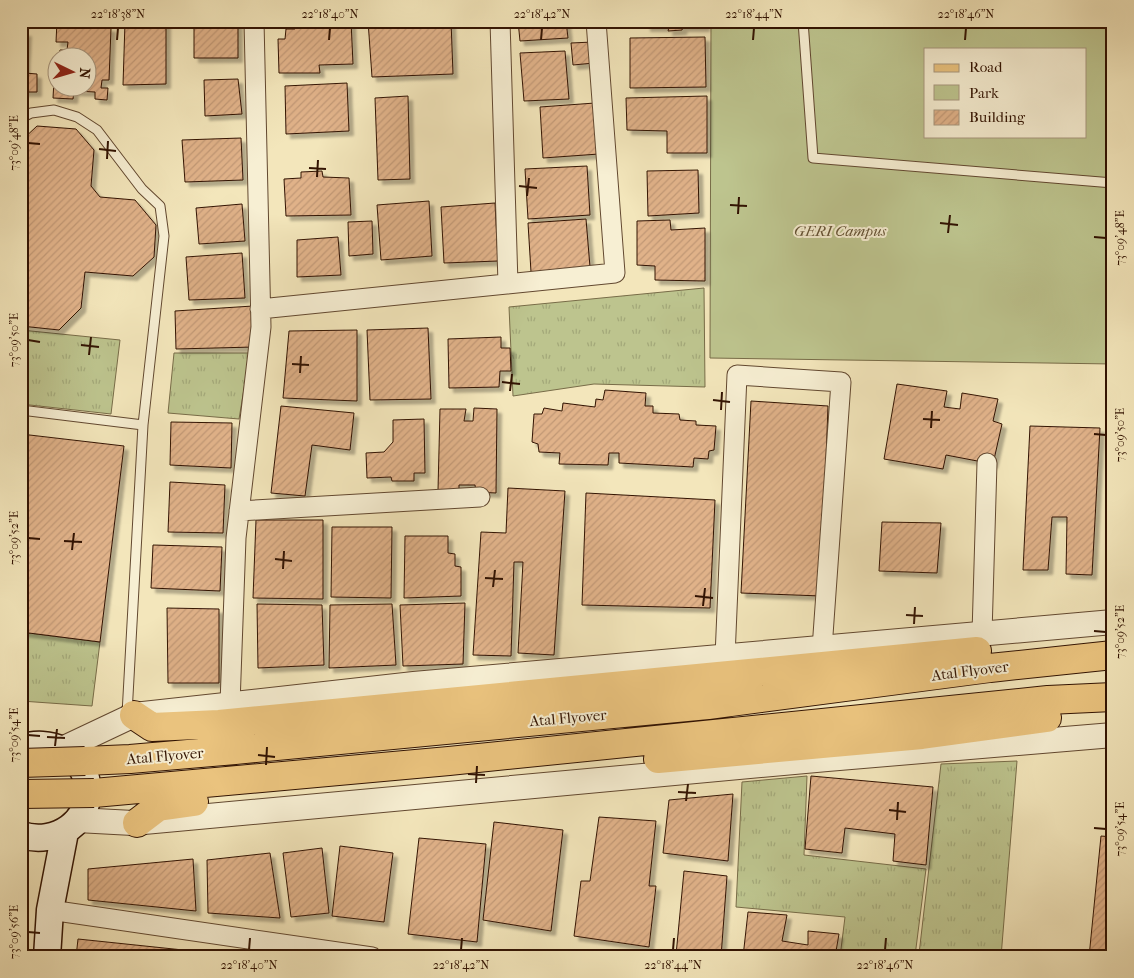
<svg xmlns="http://www.w3.org/2000/svg" width="1134" height="978" font-family="'IM FELL French Canon',serif">
<style>
.grass{fill:url(#grass-tufts);stroke:#786c48}
.park{fill:#bdc48e;stroke:#786c48;fill-rule:evenodd}
.building{fill:url(#building-hatch);stroke:#321302;filter:url(#shadow)}
.lines{fill:none;stroke-linecap:round;stroke-linejoin:round}
.service-casing{stroke:#624830;stroke-width:11}
.minor-casing{stroke:#624830;stroke-width:21}
.tertiary-casing{stroke:#624830;stroke-width:26}
.secondary-casing{stroke:#321302;stroke-width:29}
.primary-casing{stroke:#321302;stroke-width:30}
.service{stroke:#f7efd3;stroke-width:9}
.minor{stroke:#f7efd3;stroke-width:19}
.tertiary{stroke:#f7efd3;stroke-width:24}
.secondary{stroke:#f7efd3;stroke-width:26}
.primary{stroke:#eac37e;stroke-width:28}
.primary-bridge-casing{stroke:#321302;stroke-width:30;stroke-linecap:butt}
.primary-bridge{stroke:#eac37e;stroke-width:28}
.ticks{fill:none;stroke:#321302;stroke-width:2}
.labels{text-anchor:middle;stroke-width:4;stroke-linejoin:round;paint-order:stroke}
.park-label{font-size:15px;font-style:italic;fill:#635133;stroke:#f7efd3}
.street-label{font-size:15px;fill:#321302;stroke:#f7efd3}
.neatline{fill:none;stroke:#321302;stroke-width:2}
.ticks-label{font-size:12px;text-anchor:middle;fill:#321302}
</style>
<defs>
<pattern id="grass-tufts" width="24" height="20" patternUnits="userSpaceOnUse" patternTransform="scale(1.25)"><rect width="24" height="20" fill="#bdc48e"/><path d="M3 7l-1-3M5 7V3M7 7l1-3M15 17l-1-3M17 17v-4M19 17l1-3" fill="none" stroke="#a3a879"/></pattern>
<pattern id="building-hatch" width="6" height="6" patternUnits="userSpaceOnUse" patternTransform="scale(1.25)"><rect width="6" height="6" fill="#e0b289"/><path d="M-1 1l2-2M0 6l6-6M5 7l2-2" fill="none" stroke="#c19875"/></pattern>
<filter id="shadow"><feDropShadow dx="4.5" dy="4.5" stdDeviation="1" flood-color="#0004"/></filter>
</defs>
<rect width="100%" height="100%" fill="#f3e6bb"/>
<filter id="stains"><feTurbulence type="fractalNoise" baseFrequency=".004" numOctaves="4"/><feColorMatrix values="0 0 0 0 .2 0 0 0 0 .09 0 0 0 0 .02 0 0 0 .5 -.17"/></filter>
<radialGradient id="worn" r=".72"><stop offset=".6" stop-color="#630" stop-opacity="0"/><stop offset="1" stop-color="#630" stop-opacity=".3"/></radialGradient>
<path class="grass" d="M704,288L705,387L594,384L513,396L509,307Z
M21,330L120,340L111,414L21,404Z
M174,353H250L239,419L168,413Z
M21,632L100,642L92,706L21,701Z
M1017,761L1001,957H942L919,954L941,764Z
M807,776L804,855L926,869L915,956L840,957L845,917L736,907L742,782Z"/>
<path class="park" d="M711,21H1113V364L710,358ZM925,49H1085V136H925Z"/>
<path class="building" d="M57,21H106L105,27L111,28L109,80H102L101,88H108L107,100L95,99V92L74,91L73,99L53,98L54,80H58V88H88V58H59L60,50H67L68,42H56Z
M166,21V84L123,85L125,22Z
M194,21H238V58H194Z
M295,21H351L353,64L319,65L320,73H279L278,39H285L286,29H295Z
M368,21H451L453,74L372,77Z
M518,21H566L568,38L520,41Z
M646,21H705V27H683L682,30L668,31L669,27H646Z
M21,32H27L25,73L37,74V92H21Z
M705,37L706,87L630,88V38Z
M593,42L594,63L573,65L571,43Z
M565,51L569,99L524,101L520,53Z
M238,79L242,114L205,116L204,80Z
M347,83L349,131L286,134L285,86Z
M408,96L410,179L378,180L375,98Z
M707,96V153H667V131L627,130L626,98Z
M595,103L599,154L543,158L540,107Z
M37,126L76,129L94,150L91,186L100,197L135,200L156,225L154,257L133,276L85,272L81,308L59,330L21,326V141Z
M241,138L243,180L185,182L182,140Z
M587,166L590,215L528,219L525,169Z
M698,170L699,213L648,216L647,171Z
M322,171L323,177L349,178L351,215L286,216L284,179L301,178V172Z
M429,201L432,256L381,260L377,205Z
M495,203L498,261L444,263L441,207Z
M242,204L245,241L199,244L196,208Z
M586,219L590,267L531,272L528,223Z
M670,220L671,230L705,228V281L655,280V266L637,265V221Z
M372,221L373,254L349,256L348,222Z
M338,237L341,275L297,277V240Z
M242,253L245,298L189,300L186,257Z
M253,306L254,347L176,349L175,311Z
M428,328L431,399L370,400L367,330Z
M357,330V401L283,398L289,331Z
M501,337V348H510L511,371H500L499,387L449,388L448,339Z
M897,384L947,391L944,407L960,409L962,393L998,399L993,421L1002,424L993,464L946,455L943,469L884,459Z
M605,390L646,393L645,406H653V413L679,414L680,420L696,421V425L716,426L714,450L709,451L708,459L694,458L693,467L619,463V453H609L608,465L559,464L560,453L539,452L538,444L532,442L534,414H542L544,408L562,411L563,403L595,407L596,399L603,400Z
M751,401L828,406L821,596L741,593Z
M281,406L354,413L350,450L312,445L305,496L271,493Z
M474,408L497,409L496,493L476,492L475,485H459V490H438L440,409H466L464,421H473Z
M424,419L425,473H414V481H392L391,477L367,478L366,453L384,452L393,442V420Z
M171,422L232,423L231,468L170,465Z
M1030,426L1100,428L1092,575L1066,574L1067,517H1052L1048,570H1023Z
M21,434L124,446L100,642L21,632Z
M170,482L225,485L223,533L168,532Z
M508,488L565,491L554,655L518,653L523,562H514L511,656L473,655L481,532L506,533Z
M586,493L715,500L710,608L582,605Z
M256,520H323V599L253,598Z
M882,522L941,523L937,573L879,571Z
M332,527H392L391,598L331,597Z
M405,536H448V553L455,554V566L461,567V596L404,598Z
M153,545L222,547L220,591L151,588Z
M465,603L463,664L403,666L400,605Z
M257,604L322,605L324,665L258,668Z
M392,604L396,665L329,668L330,605Z
M167,608L219,609V683H168Z
M811,776L933,787L926,865L893,861L895,834L845,828L842,853L805,849Z
M733,794L728,861L663,853L669,800Z
M599,817L656,821L649,886H656L649,947L574,936L581,881H590Z
M494,822L563,830L551,931L483,920Z
M1101,836L1113,837V957H1089Z
M419,838L486,844L477,942L408,934Z
M340,846L393,853L384,922L332,916Z
M322,848L329,913L291,917L283,853Z
M270,853L280,918L208,913L207,860Z
M193,859L196,911L88,900V869Z
M684,871L727,876L721,957L676,955Z
M748,912L787,915L782,941L808,945V931L839,934L835,957L814,954V957H743Z
M78,939L250,957H76Z"/>
<g class="lines">
<defs>
<path id="service" d="M803,21L813,158L1113,183
M21,118L31,113L54,110L77,117L97,130L142,189L160,206L164,236L143,425L127,714
M21,410L143,425"/>
<path id="minor" d="M500,21L508,284
M260,309L615,273L596,21
M239,511L480,497
M982,634L987,463
M725,657L737,375L841,382L822,649
M230,704L236,538L261,327L254,21
M50,910L372,957"/>
<path id="tertiary" d="M62,749L134,715L414,684L1113,622
M77,820L133,823L827,759L1113,735"/>
<path id="secondary" d="M21,748C49,738 82,752 87,783C93,822 56,846 21,835
M47,957L50,910L65,832"/>
<path id="primary" d="M134,715L152,727L219,724L977,651
M658,759L922,735L1047,718
M85,761L130,759L235,750L708,705L990,668L1113,655
M94,793L449,761L1048,700L1113,697
M137,823L158,807L194,802"/>
</defs>
<use href="#service" class="service-casing"/>
<use href="#minor" class="minor-casing"/>
<use href="#tertiary" class="tertiary-casing"/>
<use href="#secondary" class="secondary-casing"/>
<use href="#primary" class="primary-casing"/>
<use href="#service" class="service"/>
<use href="#minor" class="minor"/>
<use href="#tertiary" class="tertiary"/>
<use href="#secondary" class="secondary"/>
<use href="#primary" class="primary"/>
<defs>
<path id="primary-bridge" d="M21,763L85,761
M21,794L94,793"/>
</defs>
<use href="#primary-bridge" class="primary-bridge-casing"/>
<use href="#primary-bridge" class="primary-bridge"/>
</g>
<path class="ticks" d="M117,40L118,28M329,40L330,28M541,40L542,28M753,40L754,28M965,40L966,28M28,143L40,144M99,149L116,151M107,159L108,141M309,168L326,169M317,177L318,160M519,186L537,188M527,196L529,178M730,205L747,206M738,214L739,197M940,223L958,225M948,233L950,215M1094,237L1106,238M28,340L40,342M81,345L99,347M89,355L91,337M292,364L309,365M300,373L301,356M502,382L520,384M510,391L512,374M713,400L730,402M721,410L722,392M923,419L940,420M931,428L932,411M1094,434L1106,435M28,538L40,539M64,541L82,542M72,550L74,533M275,559L292,561M283,569L284,551M485,578L503,579M493,587L495,570M695,596L713,598M703,606L705,588M906,615L923,616M914,624L915,607M1094,631L1106,632M28,735L40,736M47,737L65,738M55,746L57,729M258,755L275,757M266,765L267,747M468,774L485,775M476,783L477,766M678,792L696,793M686,801L688,784M889,810L906,812M897,820L898,802M1094,828L1106,829M28,932L40,933M249,950L250,938M461,950L462,938M673,950L674,938M885,950L886,938"/>
<g class="labels">
<g class="park-label">
<text x="840" y="236">GERI Campus</text>
</g>
<g class="street-label">
<text transform="translate(970 671) rotate(-7)" y="5">Atal Flyover</text>
<text transform="translate(568 718) rotate(-5)" y="5">Atal Flyover</text>
<text transform="translate(165 756) rotate(-5)" y="5">Atal Flyover</text>
</g>
</g>
<rect width="1134" height="978" fill="none" stroke="#f3e6bb" stroke-width="55"/>
<rect x="924" y="48" width="162" height="90" fill="#f7efd3" stroke="#a8977f"/>
<rect x="934" y="64" width="25" height="8" fill="#eac37e" stroke="#a8977f"/>
<text x="969" y="72" font-size="15" fill="#321302">Road</text>
<rect x="934" y="85" width="25" height="15" fill="#bdc48e" stroke="#a8977f"/>
<text x="969" y="98" font-size="15" fill="#321302">Park</text>
<rect x="934" y="110" width="25" height="15" fill="url(#building-hatch)" stroke="#a8977f"/>
<text x="969" y="122" font-size="15" fill="#321302">Building</text>
<g transform="translate(72 72) rotate(95)"><circle r="24" fill="#f7efd3" stroke="#a8977f"/>
<path d="M0-4L9 19L0 12L-9 19Z" fill="#8f2418"/>
<text y="-8" font-size="14" font-weight="bold" text-anchor="middle" fill="#321302">N</text>
</g>
<rect x="28" y="28" width="1078" height="922" class="neatline"/>
<g class="ticks-label">
<text x="118" y="18">22°18'38"N</text>
<text x="330" y="18">22°18'40"N</text>
<text x="542" y="18">22°18'42"N</text>
<text x="754" y="18">22°18'44"N</text>
<text x="966" y="18">22°18'46"N</text>
<text transform="translate(14 143) rotate(-90)" y="4">73°09'48"E</text>
<text transform="translate(1120 238) rotate(-90)" y="4">73°09'48"E</text>
<text transform="translate(14 340) rotate(-90)" y="4">73°09'50"E</text>
<text transform="translate(1120 435) rotate(-90)" y="4">73°09'50"E</text>
<text transform="translate(14 538) rotate(-90)" y="4">73°09'52"E</text>
<text transform="translate(1120 632) rotate(-90)" y="4">73°09'52"E</text>
<text transform="translate(14 735) rotate(-90)" y="4">73°09'54"E</text>
<text transform="translate(1120 829) rotate(-90)" y="4">73°09'54"E</text>
<text transform="translate(14 932) rotate(-90)" y="4">73°09'56"E</text>
<text x="249" y="969">22°18'40"N</text>
<text x="461" y="969">22°18'42"N</text>
<text x="673" y="969">22°18'44"N</text>
<text x="885" y="969">22°18'46"N</text>
</g>
<rect width="100%" height="100%" filter="url(#stains)"/>
<rect width="100%" height="100%" fill="url(#worn)"/>
</svg>
